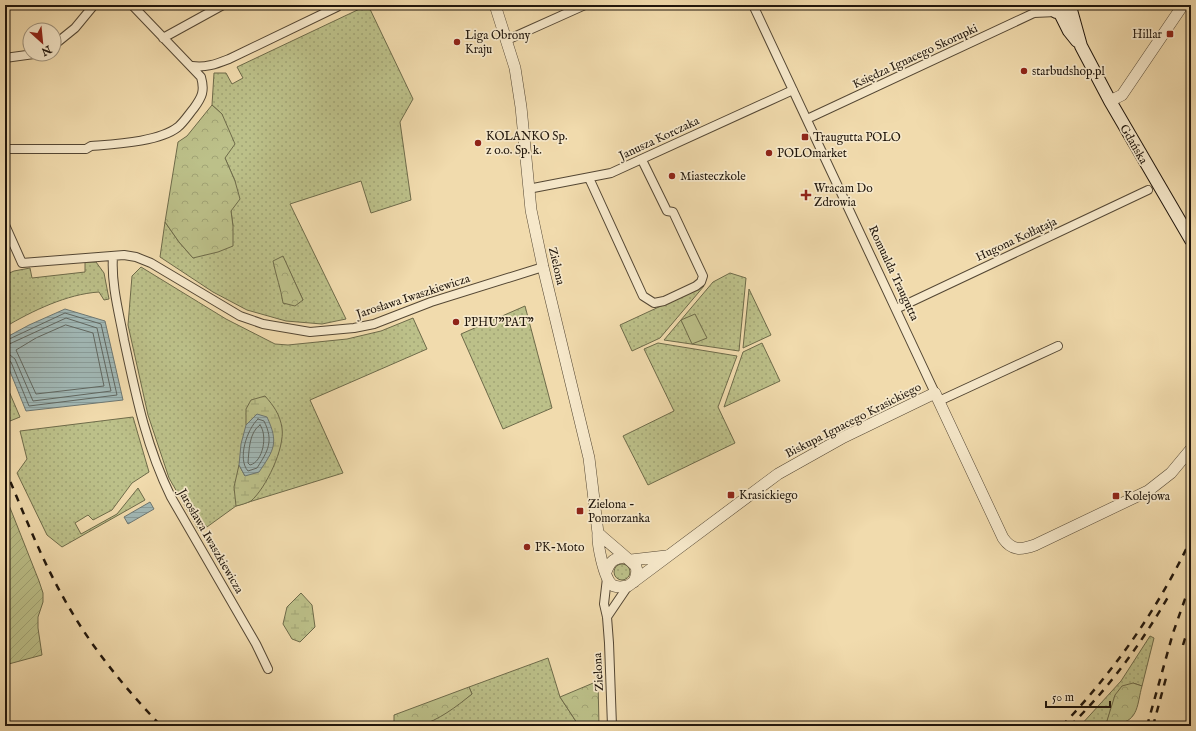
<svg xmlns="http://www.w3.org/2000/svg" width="1196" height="731" font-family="'IM FELL English',serif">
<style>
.grass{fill:url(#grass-dots);stroke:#6e6b4a;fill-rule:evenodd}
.forest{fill:url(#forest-crowns);stroke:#6e6b4a}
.wetland{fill:url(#wetland-marsh);stroke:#6e6b4a}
.garden{fill:url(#garden-furrows);stroke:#6e6b4a}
.pitch{fill:#bcc089;stroke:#6e6b4a}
.water{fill:url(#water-rules);stroke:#6d7772}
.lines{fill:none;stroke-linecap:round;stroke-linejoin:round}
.shore{stroke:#606761;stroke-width:1}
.minor-casing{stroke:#544734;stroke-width:10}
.tertiary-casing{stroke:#544734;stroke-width:12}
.secondary-casing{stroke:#20160c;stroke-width:14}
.minor{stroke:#f6e8ca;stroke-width:8}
.tertiary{stroke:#f6e8ca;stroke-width:11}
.secondary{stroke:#f6e8ca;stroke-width:12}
.rail{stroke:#20160c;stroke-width:2.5;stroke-dasharray:7 7;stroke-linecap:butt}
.poi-dot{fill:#8f2418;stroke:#f6e8ca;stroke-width:1.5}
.labels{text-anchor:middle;stroke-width:3.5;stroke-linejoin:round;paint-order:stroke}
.poi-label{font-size:12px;fill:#20160c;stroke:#f6e8ca;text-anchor:start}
.street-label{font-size:12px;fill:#20160c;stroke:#f6e8ca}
</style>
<defs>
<pattern id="grass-dots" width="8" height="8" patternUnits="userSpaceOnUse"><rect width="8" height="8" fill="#bcc089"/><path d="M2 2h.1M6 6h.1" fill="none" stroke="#a1a475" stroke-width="1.8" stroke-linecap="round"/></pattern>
<pattern id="forest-crowns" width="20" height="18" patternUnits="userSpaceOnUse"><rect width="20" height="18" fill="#bcc089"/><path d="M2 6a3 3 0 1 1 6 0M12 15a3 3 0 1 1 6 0" fill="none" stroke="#a1a475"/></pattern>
<pattern id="wetland-marsh" width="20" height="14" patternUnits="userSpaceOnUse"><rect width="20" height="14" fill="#bcc089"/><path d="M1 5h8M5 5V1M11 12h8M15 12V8" fill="none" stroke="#a1a475"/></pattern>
<pattern id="garden-furrows" width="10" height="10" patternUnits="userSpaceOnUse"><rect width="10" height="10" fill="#bcc089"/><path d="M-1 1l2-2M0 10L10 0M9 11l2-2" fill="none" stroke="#a1a475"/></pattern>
<pattern id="water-rules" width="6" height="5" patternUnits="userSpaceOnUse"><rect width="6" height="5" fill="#a1b8b6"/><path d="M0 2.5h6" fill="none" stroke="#8a9d9b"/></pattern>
</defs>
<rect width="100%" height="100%" fill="#f1dbad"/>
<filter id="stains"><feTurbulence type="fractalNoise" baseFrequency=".005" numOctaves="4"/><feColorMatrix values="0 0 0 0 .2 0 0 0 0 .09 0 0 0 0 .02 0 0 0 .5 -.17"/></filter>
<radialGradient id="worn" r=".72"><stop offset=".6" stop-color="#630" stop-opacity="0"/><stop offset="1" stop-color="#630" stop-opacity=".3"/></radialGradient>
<path class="grass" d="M368,5L413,99L400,122L411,200L371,213L361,181L290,204L346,319L322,324L286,321L247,310L213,292L160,257L165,222L179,242L193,258L233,226L231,211L235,181L225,158L222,114L212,105L214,73H226L232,84L243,78L237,67ZM283,257L303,300L284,304L281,288Z
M85,262H96L104,273L109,299L104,300L99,292C67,294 32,311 5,327V275L14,271L30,268L32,278L85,272Z
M141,267L226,319L275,344L288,345L347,339L381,331L413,318L427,349L310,400L343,473L236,506L200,532L169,478L148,415L128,325L132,276Z
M730,273L746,278L739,351L664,340L713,282Z
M704,286L660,338L632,351L620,325Z
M749,289L771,335L743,348Z
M525,306L552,408L503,429L461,334Z
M658,343L737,356L718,407L735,443L648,485L623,436L674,411L644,349Z
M762,343L780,381L724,407L743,352Z
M5,382L20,417L5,423Z
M133,417L149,472L132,483L112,510L93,520L88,515L75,523L81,534L117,514L138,488L145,500L62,547L47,535L17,473L27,459L20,431Z
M614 572a8 8 0 1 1 16 0a8 8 0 1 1-16 0Z
M1150,636L1154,638L1142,686L1133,683L1111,709L1106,725L1080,726L1121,681Z
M548,658L560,697L579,726H418L436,718L472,694L469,687Z"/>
<path class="forest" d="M212,105L222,114L235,144L225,158L235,181L240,199L231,211L233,226V246L218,252L193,258L179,242L165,222L178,142L187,136Z
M283,256L303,300L295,306L283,303C281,289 276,276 273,261Z
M598,681L599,726H579L560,697Z
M1133,683L1142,686C1137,704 1139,720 1118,724L1117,726H1102L1106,724L1115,695L1122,686Z
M469,687L472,694C456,707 439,720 419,726C411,728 401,726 394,726V715Z"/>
<path class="wetland" d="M265,396C274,406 280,415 282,428C285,448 266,488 251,501C247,503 241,505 236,506L234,487L239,465L245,476L257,414L246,425V409L251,400Z
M301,593L312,605L315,627L300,642L292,639L283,624L287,607Z"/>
<path class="garden" d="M5,495L39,581L43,593V602L38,617V628L42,655L5,665Z"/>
<path class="pitch" d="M695,314L707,338L692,344L681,320Z"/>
<path class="water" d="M65,309L105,321L123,400L26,411L5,359V338L29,325Z
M257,414L267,417C279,443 274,450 259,472L245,476L239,465L241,444L246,425Z
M150,502L154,509L128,524L124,517Z"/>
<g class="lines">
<path class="shore" d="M66,325L93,333L104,386L36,394L16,350L36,338Z
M5,341L65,313L101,324L117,395L29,406L11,362L5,359
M5,346L66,318L97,328L111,391L33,401L15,359L10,355L5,354
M258,419L264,421C274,441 268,451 257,468L248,471C237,459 247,429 258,419Z
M260,425C268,435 263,462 250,465L248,463C249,451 249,432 260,425Z"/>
<defs>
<path id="minor" d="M753,5L935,393
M1034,13L1041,5
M163,38L223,5
M507,40L585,5
M54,45L75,28L94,5
M5,58L34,54
M192,66C206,68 216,64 229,59L337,7
M807,119L1034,13L1056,12
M5,149H86L91,146C115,144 159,142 178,127C184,122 189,114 194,108C202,97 205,91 201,77L132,5
M589,178L643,296L654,303L664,301L696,286L701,282L703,276L673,212L667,211L642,160
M528,189L611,173L793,90
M5,225L22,263L124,255L136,257L151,263L240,316L263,324L310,332L354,328L374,324L431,302L543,267
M113,256C111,284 119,313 124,340C136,396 146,446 171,497L256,644L268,669
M896,309L1148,190
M939,401L1058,346
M607,578L604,604L607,617L609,643L612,726
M607,617L628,586"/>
<path id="tertiary" d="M495,5L515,68L521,107L531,210L543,267L589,458L598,533C597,544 604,578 612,585C617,588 623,587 628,586L778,474L844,437L935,393L1003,538C1012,551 1021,550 1035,545L1148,491L1171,473L1191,449
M1110,101L1122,95L1183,5
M598,533C604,539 634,563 636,567C638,572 636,577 634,582
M631,560L666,556
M606,572C610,561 614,558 625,557"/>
<path id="secondary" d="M1048,5L1056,12H1067
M1071,10L1081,46L1110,101L1191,240
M1060,13L1069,31L1077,41"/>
</defs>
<use href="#minor" class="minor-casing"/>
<use href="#tertiary" class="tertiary-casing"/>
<use href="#secondary" class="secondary-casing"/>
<use href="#minor" class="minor"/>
<use href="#tertiary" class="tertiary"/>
<use href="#secondary" class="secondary"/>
<path class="rail" d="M5,469C25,516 43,564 70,609C95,652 127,690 161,726
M1183,645L1191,619
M1062,726C1115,670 1158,609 1191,539
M1070,726C1109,688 1141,644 1168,597
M1147,726L1173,633L1191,582
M1153,726L1166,678"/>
</g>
<g class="poi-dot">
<rect x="1166" y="30" width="8" height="8" rx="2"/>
<circle cx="457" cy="42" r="4"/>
<circle cx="1024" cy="71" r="4"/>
<rect x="801" y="133" width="8" height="8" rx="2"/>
<circle cx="478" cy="143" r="4"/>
<circle cx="769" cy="153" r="4"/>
<circle cx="672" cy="176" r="4"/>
<path d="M804 189h4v4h4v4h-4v4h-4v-4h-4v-4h4z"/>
<circle cx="456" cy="322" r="4"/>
<rect x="727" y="491" width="8" height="8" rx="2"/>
<rect x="1112" y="492" width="8" height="8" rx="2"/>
<rect x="576" y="507" width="8" height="8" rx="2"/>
<circle cx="527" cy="547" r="4"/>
</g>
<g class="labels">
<g class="poi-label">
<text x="1162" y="38" text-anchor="end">Hillar</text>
<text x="465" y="39">Liga Obrony<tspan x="465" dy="14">Kraju</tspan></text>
<text x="1032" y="75">starbudshop.pl</text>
<text x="486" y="140">KOLANKO Sp.<tspan x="486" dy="14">z o.o. Sp. k.</tspan></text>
<text x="813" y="141">Traugutta POLO</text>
<text x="777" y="157">POLOmarket</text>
<text x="680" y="180">Miasteczkole</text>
<text x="814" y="192">Wracam Do<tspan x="814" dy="14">Zdrowia</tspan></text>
<text x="464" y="326">PPHU"PAT"</text>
<text x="739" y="499">Krasickiego</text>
<text x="1124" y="500">Kolejowa</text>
<text x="588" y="508">Zielona -<tspan x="588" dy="14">Pomorzanka</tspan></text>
<text x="535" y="551">PK-Moto</text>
</g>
<g class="street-label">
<text transform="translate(915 56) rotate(-25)" y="4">Księdza Ignacego Skorupki</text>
<text transform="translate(659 138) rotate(-25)" y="4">Janusza Korczaka</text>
<text transform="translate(1134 144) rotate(60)" y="4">Gdańska</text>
<text transform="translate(1016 239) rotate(-25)" y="4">Hugona Kołłątaja</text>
<text transform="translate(557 266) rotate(77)" y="4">Zielona</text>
<text transform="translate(894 273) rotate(65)" y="4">Romualda Traugutta</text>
<text transform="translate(413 296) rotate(-18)" y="4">Jarosława Iwaszkiewicza</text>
<text transform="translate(853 420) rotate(-27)" y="4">Biskupa Ignacego Krasickiego</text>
<text transform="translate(211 541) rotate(60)" y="4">Jarosława Iwaszkiewicza</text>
<text transform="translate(598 672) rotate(-93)" y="4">Zielona</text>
</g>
</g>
<rect width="1196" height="731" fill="none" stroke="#f1dbad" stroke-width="20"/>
<rect x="6" y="6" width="1184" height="719" fill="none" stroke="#20160c" stroke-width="2"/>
<rect x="10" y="10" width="1176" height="711" fill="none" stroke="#20160c"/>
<g transform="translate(42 42) rotate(153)"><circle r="19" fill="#f6e8ca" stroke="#a0947e"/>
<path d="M0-3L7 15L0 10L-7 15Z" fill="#8f2418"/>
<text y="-6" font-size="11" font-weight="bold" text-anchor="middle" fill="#20160c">N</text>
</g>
<path d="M1046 701v6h64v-6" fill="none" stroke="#20160c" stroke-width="2"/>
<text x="1052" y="701" font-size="12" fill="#20160c" stroke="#f6e8ca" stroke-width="3" paint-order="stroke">50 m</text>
<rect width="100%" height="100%" filter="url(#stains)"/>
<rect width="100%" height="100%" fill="url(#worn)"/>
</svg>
